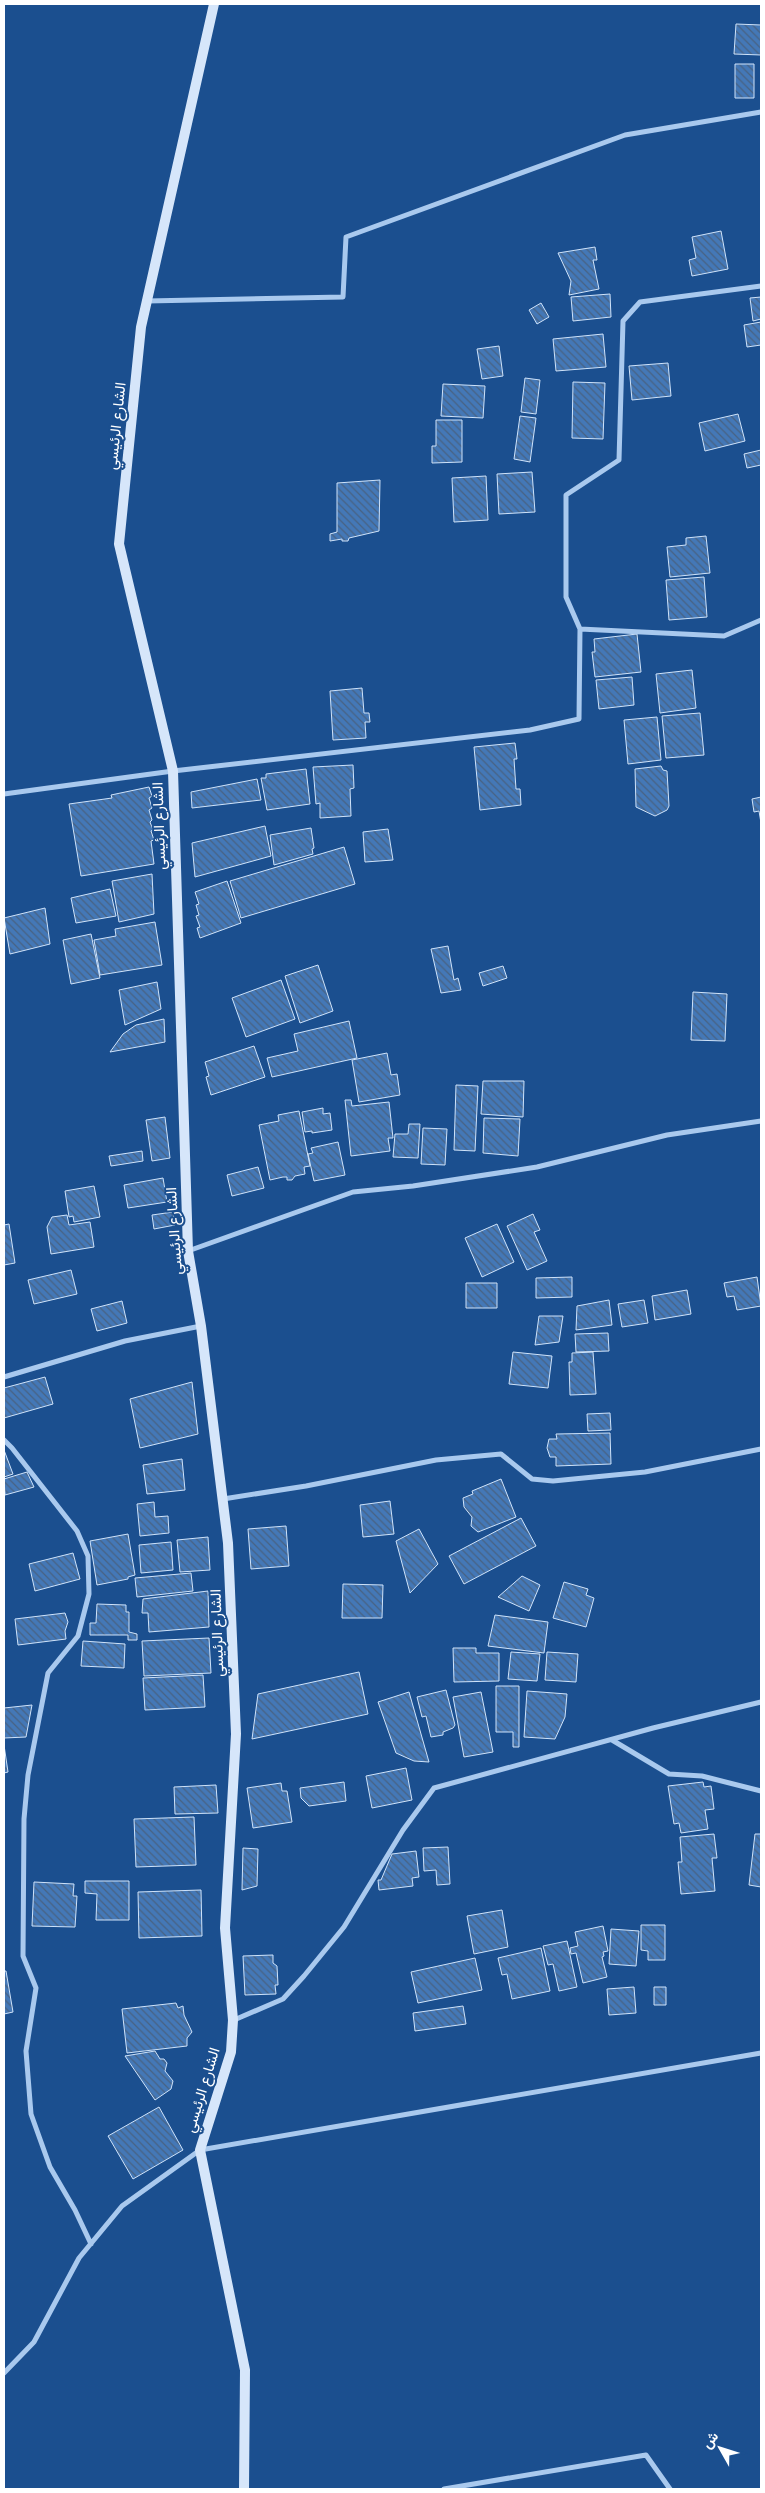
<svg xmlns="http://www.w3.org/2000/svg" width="765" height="2493" font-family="Helvetica,Vazirmatn,sans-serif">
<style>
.building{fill:url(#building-back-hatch);stroke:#cfe3fa}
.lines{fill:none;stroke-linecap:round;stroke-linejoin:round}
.street{stroke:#a9c9ee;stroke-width:5}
.secondary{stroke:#d6e6fa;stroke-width:10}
.labels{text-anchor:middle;stroke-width:4;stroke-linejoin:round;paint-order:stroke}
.street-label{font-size:15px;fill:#fff;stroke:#1b4f8f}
</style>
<defs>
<pattern id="building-back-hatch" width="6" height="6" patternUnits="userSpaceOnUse" patternTransform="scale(1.25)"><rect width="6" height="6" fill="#4478b7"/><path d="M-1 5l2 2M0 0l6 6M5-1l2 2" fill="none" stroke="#486282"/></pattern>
</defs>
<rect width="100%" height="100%" fill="#1b4f8f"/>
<path class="building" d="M736,24L761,25V55L734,54Z
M735,64H754V98H735Z
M721,231L728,269L692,276L689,260L696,258L692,237Z
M595,247L597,260H593L599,289L569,295L571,281L558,253Z
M610,294L611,317L573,321L571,297Z
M761,297V319L753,321L750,298Z
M541,303L549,317L537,324L529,310Z
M761,322V345L747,347L744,325Z
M603,334L606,367L556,371L553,339Z
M499,346L503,376L482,379L477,349Z
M668,363L671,396L632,400L629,366Z
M525,378L540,380L536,414L521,412Z
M573,382L605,383L603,439L572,438Z
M443,384L485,386L483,418L441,416Z
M738,414L745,441L705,451L699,423Z
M520,416L536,418L530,462L514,459Z
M436,420H462V462L432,463V446H436Z
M761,450V465L747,468L744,454Z
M532,472L535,512L499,514L497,474Z
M486,476L488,520L454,522L452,478Z
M380,480L379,531L349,538L348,541H342V539L330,541V534L337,532V483Z
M706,536L710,573L670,577L667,547L686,545V538Z
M704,577L707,617L669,620L666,580Z
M637,634L641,672L595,677L592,652H595L594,639Z
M692,670L696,708L660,713L656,674Z
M632,677L634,705L599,709L596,680Z
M362,688L364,713H369L370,722H365L366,738L333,740L330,691Z
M700,713L704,755L666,758L662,716Z
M657,717L661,760L628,764L624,720Z
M515,743L517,759H514L516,789H520L521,805L480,810L474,747Z
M353,765L354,788L350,789L351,816L320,818V803L316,804L313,767Z
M661,766L663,770L667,771L669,806L667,810L655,816L636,807L635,769Z
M306,769L310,804L267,810L261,778H266V774Z
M257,779L261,800L192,808L191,792Z
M149,787L152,796L149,798L152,808L149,810L152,820L150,822L153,830L151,831L154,840L151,841L154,864L81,876L69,804L112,798L111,795Z
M761,797V823L759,811L754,812L752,799Z
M265,826L271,856L195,877L192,843Z
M311,828L314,848L312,849L313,854L274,865L270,835Z
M388,829L393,860L365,862L363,832Z
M344,847L355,884L241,918L230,881Z
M152,874L154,914L119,922L112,881Z
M227,881L241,923L200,938L197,928L200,927L196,916L199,915L196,905L199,904L195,892Z
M110,889L116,916L76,923L71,898Z
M45,908L50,944L10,954L4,918Z
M155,922L162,965L100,975L94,940L116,936L115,929Z
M91,934L100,978L71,984L63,940Z
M448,946L454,980L458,978L461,990L441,993L431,949Z
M318,965L333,1011L300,1023L285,976Z
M503,966L507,978L483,986L479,973Z
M281,980L295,1019L246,1037L232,998Z
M157,982L161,1009L125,1025L119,990Z
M693,992L727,994L725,1041L691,1040Z
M164,1019L165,1042L110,1052L123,1034L136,1025Z
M349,1021L357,1058L272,1077L267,1058L298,1051L294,1034Z
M254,1046L265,1077L211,1095L206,1077L209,1076L205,1062Z
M387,1053L391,1075L397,1074L400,1095L359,1102L352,1060Z
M483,1081H524L523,1117L481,1114Z
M456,1085L478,1086L475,1151L454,1150Z
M345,1100H351L352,1106L389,1102L393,1138H388L390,1151L351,1156Z
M323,1108V1114L330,1113L332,1130L312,1133V1131L305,1132L302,1112Z
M299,1111L310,1166L304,1167L305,1174L295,1176L292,1180H287V1177H283L270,1180L259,1125L279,1121L278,1115Z
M165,1117L170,1158L152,1161L146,1120Z
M484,1118L520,1119L518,1156L483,1153Z
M409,1124H420L418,1158L393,1157L395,1134H408Z
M423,1128L447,1129L445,1165L421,1164Z
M338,1142L345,1175L314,1181L308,1154L313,1153L311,1148Z
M142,1151L143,1161L111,1166L109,1156Z
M258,1167L264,1188L232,1196L227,1175Z
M163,1178L167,1202L128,1208L124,1185Z
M94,1186L100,1217L74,1222L73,1216L69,1217L65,1191Z
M173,1212L175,1225L154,1229L152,1215Z
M533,1214L540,1230L534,1232L547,1261L527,1270L507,1226Z
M67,1215L69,1225L90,1222L94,1247L51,1254L47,1227L52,1217Z
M9,1224L15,1263L4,1265V1225Z
M497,1224L514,1262L482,1277L465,1238Z
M71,1270L77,1294L34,1304L28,1280Z
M572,1277V1297L536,1298V1278Z
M757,1277L761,1306L737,1310L734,1296L727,1297L724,1283Z
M466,1283H497V1308H466Z
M687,1290L691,1314L655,1320L652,1296Z
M609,1300L612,1325L576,1330L577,1306Z
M644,1300L648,1323L622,1327L618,1304Z
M122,1301L127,1323L97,1331L91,1309Z
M539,1316H563L559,1342L535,1345Z
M608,1333L609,1351L576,1352L575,1334Z
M513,1352L552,1356L548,1388L509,1384Z
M593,1352L596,1394L570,1395L569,1362H572V1353Z
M45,1377L53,1404L4,1418V1388Z
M192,1382L198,1434L140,1448L130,1399Z
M610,1413L611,1430L588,1431L587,1414Z
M610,1433L611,1464L556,1466V1457H550L547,1448L549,1439H557L556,1434Z
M4,1450L13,1474L4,1477Z
M182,1459L185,1490L147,1494L143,1465Z
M27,1472L34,1487L5,1495L4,1479Z
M501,1479L516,1517L478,1532L471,1526L472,1517L464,1507L463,1498L473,1494L472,1491Z
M390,1501L394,1534L363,1537L360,1505Z
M154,1502L155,1517L168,1516L169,1533L140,1536L137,1504Z
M521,1518L536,1546L464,1584L449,1556Z
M286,1526L289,1566L251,1569L248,1529Z
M419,1529L438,1564L410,1593L396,1541Z
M128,1534L135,1575L128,1577V1579L97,1585L90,1541Z
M208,1537L210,1570L180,1572L177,1540Z
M171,1542L173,1570L141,1573L139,1545Z
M73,1553L80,1579L35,1591L29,1564Z
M191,1573L193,1591L137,1597L135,1578Z
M522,1576L540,1585L529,1611L498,1597Z
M564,1582L588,1589L586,1595L594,1598L586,1627L553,1618Z
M343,1584L383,1585L382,1618H342Z
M208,1591L209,1627L149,1632L148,1613H142L143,1599Z
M97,1604L126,1605V1612H129V1632L137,1634V1640H128V1635H90V1623H96Z
M65,1613L68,1622L65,1631L66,1639L18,1645L15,1619Z
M495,1615L548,1622L544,1653L488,1646Z
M209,1638L211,1673L144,1676L142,1641Z
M83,1641L125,1644L124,1668L81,1666Z
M453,1648H476V1653H499V1681L454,1682Z
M511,1652L540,1654L537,1681L508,1679Z
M547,1652L578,1654L576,1682L545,1680Z
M359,1672L368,1714L252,1739L258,1694Z
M203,1675L205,1707L145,1710L143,1678Z
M496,1686H519V1747H513V1732H496Z
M446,1690L455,1725L453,1728L443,1732V1735L431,1737L426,1716L422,1717L417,1697Z
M527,1691L567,1694L565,1717L555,1739L524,1737Z
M409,1692L429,1762L414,1761L396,1753L378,1702Z
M481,1692L493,1752L464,1757L453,1697Z
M32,1705L26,1737L4,1738V1708Z
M4,1745L8,1772L4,1773Z
M406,1768L412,1800L372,1808L366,1776Z
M344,1782L346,1801L309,1806L301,1798L300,1788Z
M703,1782L704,1787L711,1786L714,1809L705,1810L708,1829L681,1833L679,1823L674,1824L668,1786Z
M281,1783L282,1791H287L292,1822L253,1828L247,1788Z
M216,1785L218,1813L175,1814L174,1787Z
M194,1817L196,1865L136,1867L134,1819Z
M714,1834L717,1858H712L715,1891L681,1894L678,1862H682L680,1837Z
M755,1834H761V1887L749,1885Z
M448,1847L450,1884L437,1885L436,1870L424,1871L423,1848Z
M243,1848L258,1849L257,1886L242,1890Z
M416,1851L419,1877L412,1878L413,1886L379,1890L378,1880H381L392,1854Z
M85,1881H129V1920H96L97,1894L85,1893Z
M34,1882L74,1884L73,1896H77L75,1927L32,1926Z
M201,1890L202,1936L139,1938L138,1892Z
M502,1910L508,1947L474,1954L467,1916Z
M641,1925H665V1960H648V1951L641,1950Z
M603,1926L608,1951L603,1952L604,1956L602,1957L607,1977L583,1983L576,1953L571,1954L570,1948L578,1946L575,1932Z
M611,1929L639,1931L636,1966L609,1964Z
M567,1941L577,1987L559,1991L553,1964L548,1965L543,1946Z
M541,1948L550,1991L512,1999L507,1974L502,1975L498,1958Z
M273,1955V1963L277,1966L278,1985H275L276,1994L245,1995L243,1956Z
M475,1958L482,1990L418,2003L411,1972Z
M4,1971H6L13,2012L4,2014Z
M634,1987L636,2013L609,2015L607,1989Z
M654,1987H666V2005H654Z
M176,2003L178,2008L183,2006L184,2015L192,2032L187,2038V2046L127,2053L122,2009Z
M463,2006L466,2024L415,2031L413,2013Z
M155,2051L160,2059H164L167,2063L165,2071L173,2081L171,2089L155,2100L125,2056Z
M159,2107L183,2150L133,2179L108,2136Z"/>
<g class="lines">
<path class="street" d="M147,301L343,297L346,237L625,135L761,112
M580,629L566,597V495L619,460L623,321L640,302L761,286
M4,794L173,771L530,730L579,719L580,629L724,636L761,620
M188,1251L353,1192L413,1186L537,1167L667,1135L761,1121
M4,1377L125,1341L201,1326
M4,1440L12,1448L77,1531L88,1556L89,1594L78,1636L48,1673L28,1775L24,1819L23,1956L36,1988L26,2051L31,2114L50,2167L75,2210L91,2244
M223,1499L306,1486L436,1460L501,1454L532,1479L553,1481L645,1472L761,1449
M612,1740L669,1774L702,1776L761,1791
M234,2020L283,1999L304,1976L344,1927L403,1830L434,1788L653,1728L761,1702
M4,2373L34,2342L79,2258L122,2206L200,2150L761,2053
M444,2489L646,2455L670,2489"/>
<path class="secondary" d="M214,4L141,327L119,544L173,771L188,1251L201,1326L228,1543L236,1734L225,1928L233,2020L231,2052L200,2150L245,2370L244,2489"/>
</g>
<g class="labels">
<g class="street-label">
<text transform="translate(116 426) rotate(-84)" y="5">الشارع الرئيسي</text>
<text transform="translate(159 826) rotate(-92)" y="5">الشارع الرئيسي</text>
<text transform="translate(174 1231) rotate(-94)" y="5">الشارع الرئيسي</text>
<text transform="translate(217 1633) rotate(-92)" y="5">الشارع الرئيسي</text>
<text transform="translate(202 2090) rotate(-73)" y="5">الشارع الرئيسي</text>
</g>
</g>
<rect width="765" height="2493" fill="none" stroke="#ffffff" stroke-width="10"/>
<g transform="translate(720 2448) rotate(309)" stroke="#1b4f8f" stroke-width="4" paint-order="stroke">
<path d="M0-4L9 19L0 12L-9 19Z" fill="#ffffff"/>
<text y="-8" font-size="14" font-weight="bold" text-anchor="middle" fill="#ffffff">ش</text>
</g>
</svg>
